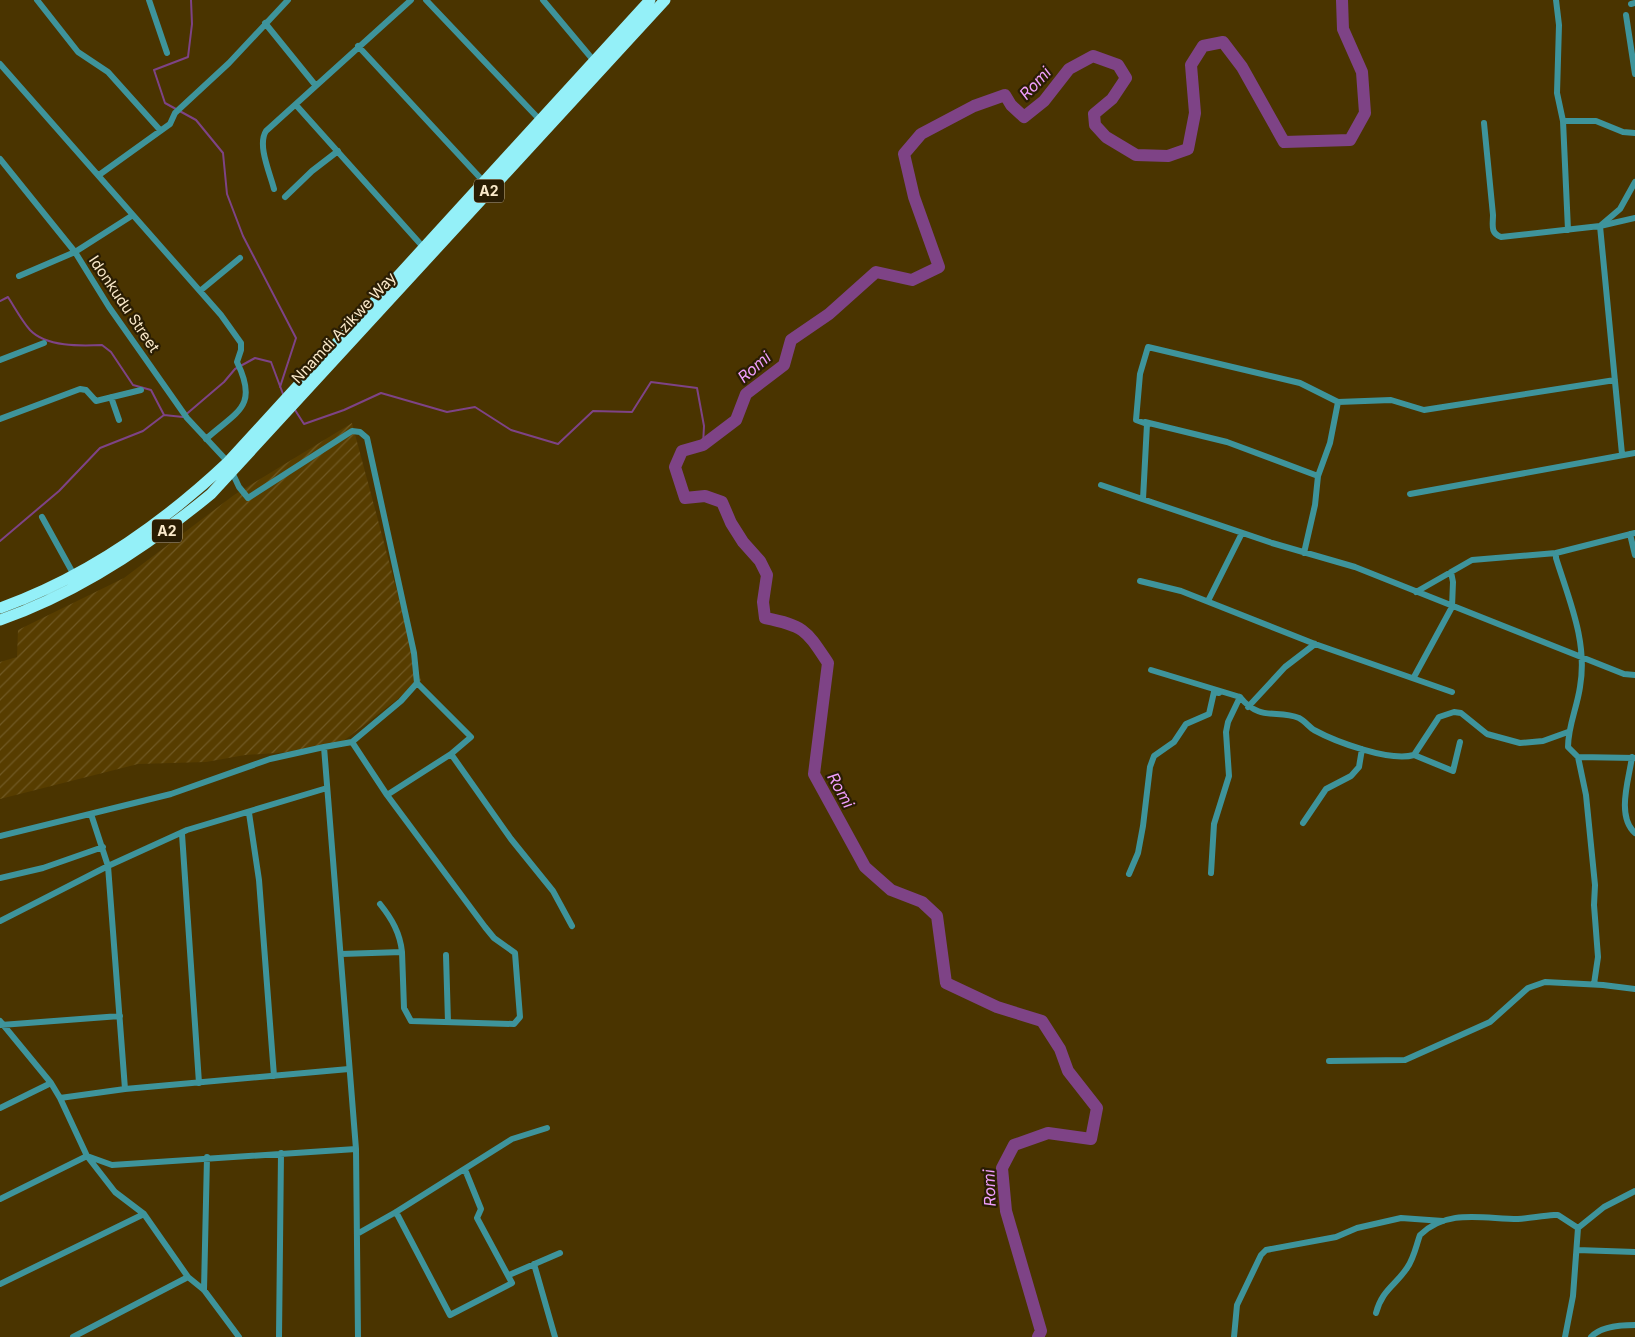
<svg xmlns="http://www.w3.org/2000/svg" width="1635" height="1337" font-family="Inter,sans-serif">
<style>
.industrial{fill:url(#industrial-furrows)}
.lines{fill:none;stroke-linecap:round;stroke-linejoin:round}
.stream{stroke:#7e4386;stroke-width:2}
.river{stroke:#7e4386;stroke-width:12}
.minor{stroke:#3e949b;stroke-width:6}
.trunk{stroke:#94f0f8;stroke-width:11}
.labels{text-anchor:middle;stroke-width:4.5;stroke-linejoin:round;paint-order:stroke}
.shield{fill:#2a1d03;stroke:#bcac8e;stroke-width:1}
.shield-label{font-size:14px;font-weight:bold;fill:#fae9ca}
.street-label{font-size:15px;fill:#fae9ca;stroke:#2a1d03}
.water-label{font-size:16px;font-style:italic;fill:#ef9efb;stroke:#2a1d03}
</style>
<defs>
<pattern id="industrial-furrows" width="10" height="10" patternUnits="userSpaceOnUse" patternTransform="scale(1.25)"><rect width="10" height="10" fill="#573d00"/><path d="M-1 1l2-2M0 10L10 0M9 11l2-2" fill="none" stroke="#705924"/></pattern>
</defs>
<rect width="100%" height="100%" fill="#4a3400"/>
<path class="industrial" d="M352,423L421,681L333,749L245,755L206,762L138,764L0,799V662L17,657L18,630L124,578L234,495Z"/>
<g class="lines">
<path class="stream" d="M191,0L192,24L188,57L154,70L165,103L196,120L223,153L227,194L243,236L296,338L280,387
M0,301L8,297C15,308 22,321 30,330C46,347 81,346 102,345L111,352L133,385L151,390L164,415L183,417L224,382L235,369L255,358L271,362L283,394
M295,410L304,424L344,410L381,393L447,412L475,407L511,430L558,444L593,411L632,412L651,382L697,388L704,426L703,445
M0,541L59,491L100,448L143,431L164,415"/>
<path class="river" d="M1038,1337L1041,1331L1006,1211L1002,1168L1014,1145L1048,1133L1091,1139L1097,1108L1068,1071L1060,1049L1042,1021L997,1007L946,983L937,916L922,902L891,890L865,867L814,774L828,663C806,630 805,626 765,618L763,602L767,575L760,561L743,542L731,523L722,502L705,496L685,498L675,467L682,451L703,445L736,420L746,394L784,365L791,340L829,314L876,272L912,280L939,267L914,197L904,154L921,134L974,106L1005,95L1011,105L1024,117L1044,101L1069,69L1093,56L1118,65L1126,78L1112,99L1094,114L1095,125L1106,137L1136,155L1168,156L1188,149L1195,113L1191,65L1203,46L1223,42L1242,67L1284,142L1350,140L1365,113L1362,72L1343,29L1342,0"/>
<path class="minor" d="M37,0L78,52L108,72L160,130
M149,0L167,53
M426,0L540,120
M543,0L594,61
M1556,0L1559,25L1557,93L1563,121L1568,230
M1631,4L1635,3
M1626,15L1635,74
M265,23L316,86
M358,46L484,182
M0,64L221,315L241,343V350L237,362C259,407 237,411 206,439
M296,105L424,248
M1563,121H1596L1623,132L1635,133
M1484,123L1493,215C1493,225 1490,233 1501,237L1600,226L1635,218
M0,159L75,252L109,307L187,418L228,462
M99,175L170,124L175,113L229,63L288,0
M274,189C270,173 257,145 266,131L411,0
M285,197L312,171L338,151
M19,276L75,252L133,215
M200,291L240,258
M0,360L44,343
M111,397L119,420
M0,419L80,389L86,390L96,401L141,390
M1145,422L1227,442L1318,476
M1622,454L1600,226L1620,209L1635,182
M232,472L239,487L248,498L352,431L360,432L367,438L414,653L417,683L401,701L352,742L324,747L356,1149L358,1337
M1101,485L1272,543L1355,567L1624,674L1635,675
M1410,494L1635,453
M1143,499L1147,424L1136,420L1140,374L1148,347L1300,383L1338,402L1391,400L1424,410L1615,380
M42,517L74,575
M1635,533L1556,553V558C1569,600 1588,642 1580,687C1577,708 1568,726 1568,747L1578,757L1635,758
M1630,534L1635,555
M1304,553L1315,505L1318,476L1330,443L1338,402
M1140,581L1181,591L1315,644L1452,692
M1416,592L1472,560L1556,553
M1208,601L1242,533
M1151,670L1240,697C1260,722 1277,709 1299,718C1305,721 1309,727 1314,730C1336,742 1390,762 1414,755L1439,717L1454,712L1461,713L1487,734L1520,743L1543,741L1568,732
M1414,677L1452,607L1453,582L1451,572
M417,683L471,737L451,754L511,839L553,891L572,926
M1248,707L1285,667L1315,644
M1414,755L1453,771L1460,742
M1578,757L1586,795L1595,885L1594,905L1598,957L1594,984
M1632,757C1629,779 1616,816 1635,833
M387,795L451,754
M249,813L259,880L274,1076
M91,814L108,866L125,1089
M1303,823L1326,789L1351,776L1359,767L1362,749
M182,834L199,1083
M0,836L171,794L270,759L324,747
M1211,873L1214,824L1229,776L1226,732L1228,722L1240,697
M1129,874L1138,853L1143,826L1150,767L1154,756L1174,742L1186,724L1209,714L1214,692L1219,693
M0,878L43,868L103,847
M380,904C392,919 400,933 402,952
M0,921L108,866L187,830L327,788
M341,954L402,952L404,1008L411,1021L514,1024L520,1017L515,953L494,938L485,927L387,795L352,742
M446,955L448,1022
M0,1021L51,1083L60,1098L125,1089L349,1069
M1,1025L120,1016
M1329,1061L1405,1060L1490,1022L1528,988L1545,982L1603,985L1635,989
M0,1108L51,1083
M0,1199L87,1156L112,1165L356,1149
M396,1212L450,1315L512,1283L477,1218L481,1209L466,1172L463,1171
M357,1234L396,1212L512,1139L547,1128
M1577,1250L1635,1252
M534,1264L555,1337
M509,1275L560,1253
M188,1277L204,1290L239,1337
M0,1284L144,1214L115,1192L87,1156L60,1098
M204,1290L207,1157
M1376,1313C1382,1290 1395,1286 1407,1268C1414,1258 1416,1246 1420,1235C1447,1208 1485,1219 1518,1219C1530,1218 1542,1216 1554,1215H1558L1578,1228
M73,1337L188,1277L144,1214
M279,1337L281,1153
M1234,1337L1237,1305L1261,1255L1266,1250L1336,1237L1357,1228L1401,1218L1443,1221
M1565,1337L1573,1296L1578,1228L1604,1207L1635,1191
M1591,1337C1601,1326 1621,1325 1635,1325"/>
<path class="trunk" d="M0,608C87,577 161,525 228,462L650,0
M0,620C78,593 148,546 211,494L665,0"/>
</g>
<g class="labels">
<g class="shield">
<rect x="474" y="179.5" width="30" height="23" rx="4"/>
<rect x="152" y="519.5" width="30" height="23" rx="4"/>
</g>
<g class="shield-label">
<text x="489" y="196">A2</text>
<text x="167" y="536">A2</text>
</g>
<g class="street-label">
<text transform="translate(124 304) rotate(56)" y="5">Idonkudu Street</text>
<text transform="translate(344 328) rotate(-47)" y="5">Nnamdi Azikwe Way</text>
</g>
<g class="water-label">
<text transform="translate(1035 83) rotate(-47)" y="6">Romi</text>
<text transform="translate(754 367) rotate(-41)" y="6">Romi</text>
<text transform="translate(841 790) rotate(61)" y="6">Romi</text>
<text transform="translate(989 1188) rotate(-92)" y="6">Romi</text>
</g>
</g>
</svg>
